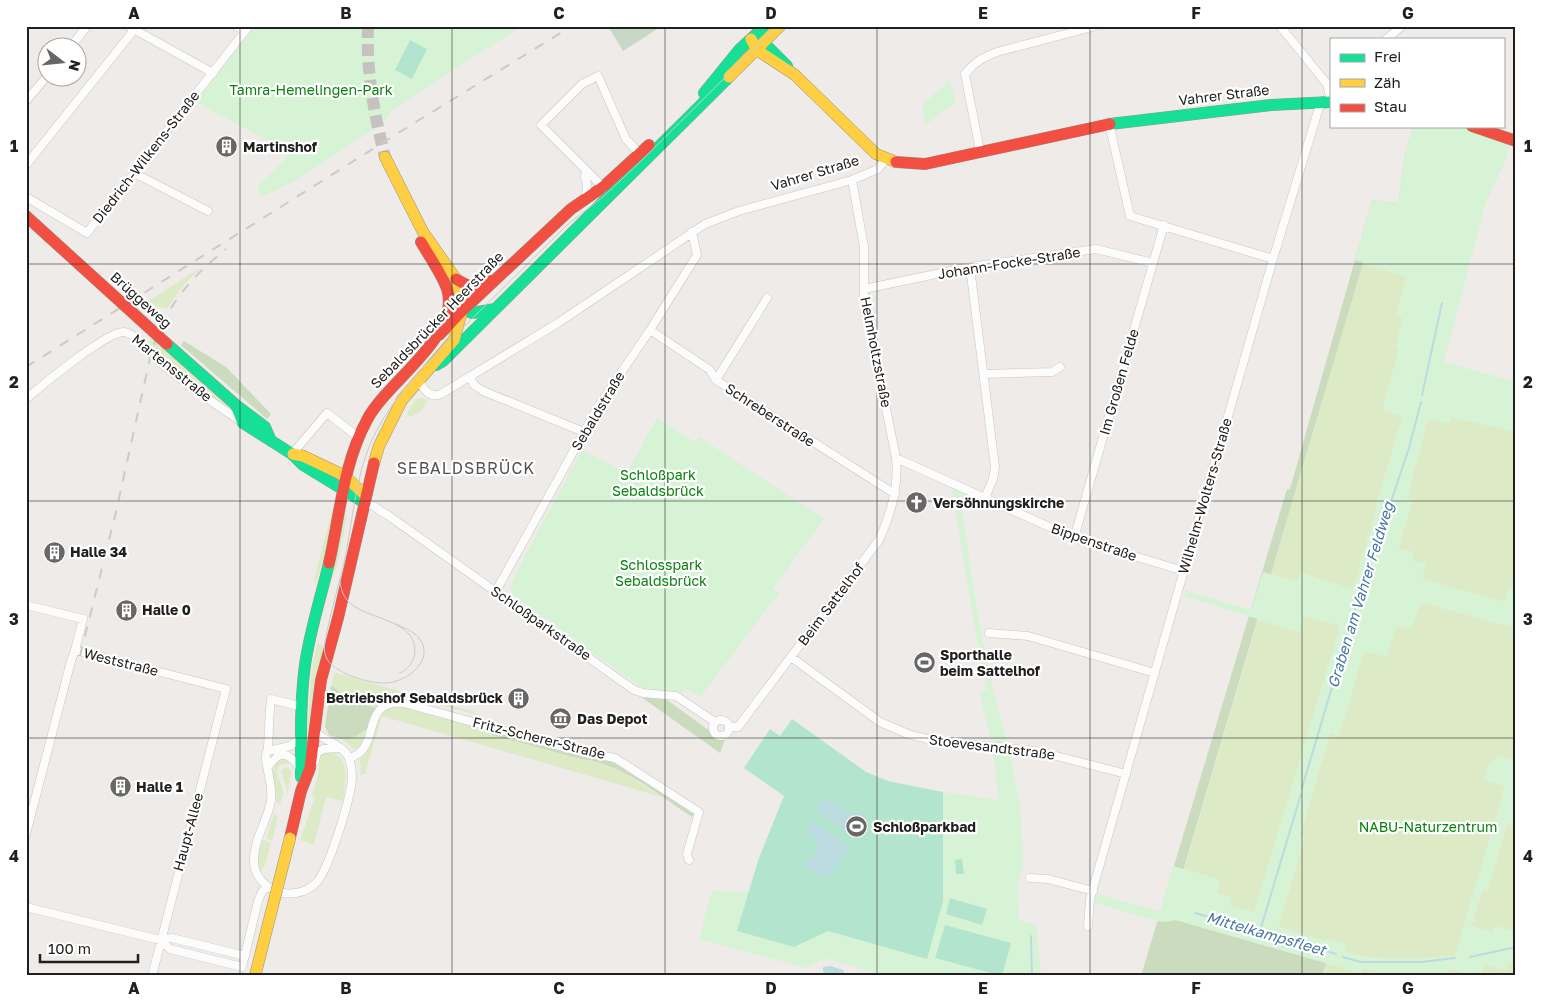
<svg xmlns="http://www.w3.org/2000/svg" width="1542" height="1002" font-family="'Golos Text',sans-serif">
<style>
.grass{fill:#dcebc6}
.forest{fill:#cadcbd}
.cemetery{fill:#c7d9c6}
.park{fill:#d6f3d5}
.pitch{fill:#b3e5ce}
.water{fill:#bcdbe1}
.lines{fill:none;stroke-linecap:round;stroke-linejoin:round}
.stream{stroke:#bcdbe1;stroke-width:2}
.primary-tunnel{stroke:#c5c2c0;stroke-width:12;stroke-dasharray:12 6;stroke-linecap:butt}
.street-casing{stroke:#c7c6c4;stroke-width:9}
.fast-casing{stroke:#989880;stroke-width:12}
.slow-casing{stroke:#989880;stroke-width:12}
.jam-casing{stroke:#989880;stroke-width:12}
.street{stroke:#fcfcfc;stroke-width:8}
.fast{stroke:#16e098;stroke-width:11}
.slow{stroke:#ffcf43;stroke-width:11}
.jam{stroke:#f24e42;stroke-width:11}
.tram{stroke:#cbcbca;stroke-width:1}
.rail{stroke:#cbcbca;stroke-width:2;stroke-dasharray:10 10;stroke-linecap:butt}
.slow-bridge-casing{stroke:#989880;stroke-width:12;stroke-linecap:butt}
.jam-bridge-casing{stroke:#989880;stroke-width:12;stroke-linecap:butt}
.slow-bridge{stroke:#ffcf43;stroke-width:11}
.jam-bridge{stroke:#f24e42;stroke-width:11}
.grid{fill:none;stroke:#202020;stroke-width:1;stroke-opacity:0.55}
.labels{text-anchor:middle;stroke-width:4.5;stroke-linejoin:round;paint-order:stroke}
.park-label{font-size:14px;fill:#0a810f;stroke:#fff}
.street-label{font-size:14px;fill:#202020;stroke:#fff}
.poi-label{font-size:14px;font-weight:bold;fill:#202020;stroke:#fff;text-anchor:start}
.water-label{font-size:15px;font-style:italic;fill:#4477a1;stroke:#fff}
.quarter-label{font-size:16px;letter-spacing:1px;fill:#535353;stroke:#fff}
.neatline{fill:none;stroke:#202020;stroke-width:2}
.grid-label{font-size:16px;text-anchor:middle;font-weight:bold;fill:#202020}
</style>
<rect width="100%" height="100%" fill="#eeebe8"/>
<path class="grass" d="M1363,263L1407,277L1396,315L1403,318L1396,347L1399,349L1383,409L1403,416L1376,505L1378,506L1353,589L1301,573L1297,582L1271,574Z
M198,269L199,270C186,281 176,294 167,309C158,306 154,307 146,312L141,306Z
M152,338L228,407L214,398L146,344Z
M422,398L428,400L422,410L410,417L407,413L416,399Z
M1452,417L1516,432V590L1509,588L1505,602L1422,579L1411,560L1413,552L1398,548L1413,500L1407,498L1428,418Z
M333,506C336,522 322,562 317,580L315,582L314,580Z
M341,510L347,515L338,562L332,580Z
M1420,602L1516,628V761L1500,756L1489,763L1484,780L1505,786L1455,956C1418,958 1380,962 1344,952L1346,944L1328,939L1327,942L1278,927L1305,837L1300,835L1330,733L1339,736L1364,650L1397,626Z
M1304,615L1341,626L1254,913L1229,906L1216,893L1220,880L1184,869L1258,620L1299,632Z
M317,644L322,645L324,656L306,750L311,676Z
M335,672L336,673L475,712L474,714L400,694L397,699C388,700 383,702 376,708L357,702L331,686Z
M401,705L490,729L581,759C612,762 636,781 662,797L382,716L365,774L361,775L360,760L367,752L379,715L387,708Z
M368,728C365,737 364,747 354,749L343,740L352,738Z
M332,752C351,759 345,786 343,801L326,797L314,845L300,840L315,797L312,796L318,775L320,755Z
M282,758L290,760L288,763L279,766C274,777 282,781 283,791C284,795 281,800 280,804L277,803C276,792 271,773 275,763Z
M288,767L291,771V774L287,797V790L281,771L284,768Z
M274,814L278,816L272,841L266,838Z
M1507,825L1516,827V932L1495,926L1493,933L1471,926L1482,890L1487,891Z
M263,840L271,843L265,865L261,872C256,860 258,851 263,840Z
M1509,961L1516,963V976H1481L1484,964L1506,970Z
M1326,963L1360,973L1363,967L1390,976H1322Z
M1449,968L1476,976H1446Z"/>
<path class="forest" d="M1413,126L1399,226L1376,219L1169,918L1326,963L1322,976H1141L1287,489H1290L1372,200L1398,203L1405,155Z
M184,341L226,367L271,414L267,419L181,345Z
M331,686L357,702L376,708L372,714L368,728C351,739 349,743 329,735L325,726Z
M637,694L667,700L714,734L725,739L720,753Z
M490,729L611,761L694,814L692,817C659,795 620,763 581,759L492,735Z"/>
<path class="cemetery" d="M608,26H662L623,51Z"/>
<path class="park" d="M255,26H522L392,110L382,124L298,179L264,196L259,193L258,186L284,160L288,151L196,102Z
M950,80L956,102L925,125L923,104Z
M1413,126H1456L1511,141L1506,159L1485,205L1444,362L1516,382V432L1452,417L1449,424L1428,419L1407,498L1413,500L1398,548L1414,553L1412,560L1426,564L1422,579L1505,602L1509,588L1516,590V628L1421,602L1411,630L1397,626L1387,657L1364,651L1339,736L1329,733L1300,835L1305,836L1278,927L1327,941L1328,939L1346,944L1344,952C1380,962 1418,958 1455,956L1505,786L1484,780L1489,763L1500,756L1516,761V827L1507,825L1487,892L1481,890L1471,926L1492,933L1495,926L1516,932V963L1509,962L1506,970L1484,964L1481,976L1449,968L1446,976H1390L1363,968L1361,973L1176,920L1166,922L1157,921L1095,903L1098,894L1160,912L1173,866L1220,880L1217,893L1231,897L1230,906L1254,912L1340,626L1304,616L1299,632L1184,596L1186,591L1251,610L1263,572L1297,582L1300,573L1353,589L1377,507L1376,506L1403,416L1383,410L1399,349L1396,348L1403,318L1396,316L1407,277L1355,260L1372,200L1398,203L1405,155Z
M657,418L695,442L699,437L824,519L773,588L779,593L700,697L686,688L681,693C666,693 652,693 638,685L511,594L512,583L532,543L582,450L627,473Z
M952,488L974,498L961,499C972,580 983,662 1007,740L1003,745L992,744L979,691L987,690L976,635Z
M792,719L866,772L888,781L921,789L999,800L993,752L1010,754L1020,806L1022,841L1023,866L1017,884L1019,920L1036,925L1041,973L1038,976H888L825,958L806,968L699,939L712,891L748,892L759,858L784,796L744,768L770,729L780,736Z"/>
<path class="pitch" d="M410,40L427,49L412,79L395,70Z
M792,719L866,772L888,781L943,792V901L927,959L828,931L794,947L737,931L759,858L784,796L744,768L770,729L780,736Z
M962,859L964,874H956L955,860Z
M950,898L987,909L982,925L946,914Z
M945,925L1011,943L1002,976L935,958Z"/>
<path class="water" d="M825,797L851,816L858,811L867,815L864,824L865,826L856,839L821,814L820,815L816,810Z
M811,819L849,847L827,878L803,866L805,862L814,858L819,848L815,837L806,832Z
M831,966L843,970L845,976H828L823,972V967Z"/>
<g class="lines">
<path class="stream" d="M1422,395L1442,303
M1302,788L1357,603L1409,448L1421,402
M1195,913L1336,954
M1260,931L1301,794
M1031,936L1032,976
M1343,957L1361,962H1421L1455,958
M1470,957L1516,947"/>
<path class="primary-tunnel" d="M368,26C366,70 374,114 385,157"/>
<defs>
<path id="street" d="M128,26L213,73
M236,26L245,31
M1280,26L1327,84L1331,102
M1386,39L1402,26
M70,48L87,26
M26,101L48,75
M1109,123L1130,216L1273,259
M980,151L965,74C974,62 984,57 997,52L1096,26
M26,165L134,30
M586,171L585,177L587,184L586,198
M134,173L208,211
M606,190L541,125L582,84L598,76L626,139L640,154
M26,197L87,233L249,26
M970,267L995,467L993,479L985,498
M864,289L970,267L1096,249L1153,263
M650,330L710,370L716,380L895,494
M984,374L1052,372L1060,367
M470,377L474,385L483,391L584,432
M418,380C424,389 429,399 441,394L558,323L705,224L739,211L852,180L878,169L886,159
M716,380L767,298
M26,399C41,386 107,331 124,332C135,333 145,349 153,356C179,379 213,403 242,422
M292,454L327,413L358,437
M896,458L1074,538L1184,571
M365,503L373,506L389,516L634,690L643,693L676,696L715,722
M1074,538L1164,225
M496,591L598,407L650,330L697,255L692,232
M26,605L83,619L75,650L226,689L152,976
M989,633L1028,636L1155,673
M791,657L880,722L908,734L935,741L1037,751L1126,774
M303,707L271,699C269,715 269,732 268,748C267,752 265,755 266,759C267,772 273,786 271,800C268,821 253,839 254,862C254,873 262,884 272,889C287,897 306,894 317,882C329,868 351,798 352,778C352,771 351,763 348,756C342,745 324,740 315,732
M753,707L879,540C891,514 899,487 896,458L864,299V247L852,180
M713 728a8 8 0 1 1 16 0a8 8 0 1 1-16 0Z
M730,727H738L750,711
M268,751L290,746L302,737
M349,758C383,750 358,699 404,703L581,752L615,758L699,812L687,854L689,860
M315,761L317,753L323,749L338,748
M268,767C280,749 288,752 300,768
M26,834L71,661L75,650
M1030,878L1048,879L1093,891
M26,907L160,940L172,938L245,956
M1088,926L1090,899L1273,259L1321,101
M160,940L170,949L242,967L258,901L262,892L267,887"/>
<path id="fast" d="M758,41L764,43L787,66
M704,93L739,50L765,26
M1110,124L1271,105L1331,102
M459,308L472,313L495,309
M167,344L236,405L265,427L271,441
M436,365L443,361L729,77
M236,405L243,423L292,454L303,465L365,503
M301,777C301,740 300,702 305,665C310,630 321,597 329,563"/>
<path id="slow" d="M751,39L757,50L795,75L876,154L896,162
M729,77L780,26
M293,454L303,456L345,476L366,496
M374,463L379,446L402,400L454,340L462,311L461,296L456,279L423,232L385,157"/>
<path id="jam" d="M1472,126L1516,141
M896,162L925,164L1110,124
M26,216L48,236
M456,279C469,287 476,290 488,280
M439,335L462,311L571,209L603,187L649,145
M329,563C340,515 343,464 367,420C386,382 462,336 447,289C443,276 428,254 421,242
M290,838L301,791L310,768L321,680L338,618L374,463"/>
</defs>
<use href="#street" class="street-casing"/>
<use href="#fast" class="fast-casing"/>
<use href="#slow" class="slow-casing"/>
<use href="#jam" class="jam-casing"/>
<use href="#street" class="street"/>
<use href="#fast" class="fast"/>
<use href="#slow" class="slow"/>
<use href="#jam" class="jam"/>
<path class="tram" d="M340,582C341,590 344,598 350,603C368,620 416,619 415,652C414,661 409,669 400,673
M396,624C404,628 413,631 419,638C436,660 407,682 386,683C370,684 332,673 326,657C324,652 324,647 325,642C330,612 340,583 346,553C353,516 356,477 371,442C384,414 402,390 423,367L567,225L604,196L639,163L777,26"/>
<path class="rail" d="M26,367L411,125L572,26
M80,656L115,516L151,354C165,307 189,279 226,249"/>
<defs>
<path id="slow-bridge" d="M255,976L290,838"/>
<path id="jam-bridge" d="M48,236L167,344"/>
</defs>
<use href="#slow-bridge" class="slow-bridge-casing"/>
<use href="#jam-bridge" class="jam-bridge-casing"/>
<use href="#slow-bridge" class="slow-bridge"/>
<use href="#jam-bridge" class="jam-bridge"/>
</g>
<path class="grid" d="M240,26V976M452,26V976M665,26V976M877,26V976M1090,26V976M1302,26V976M26,264H1516M26,501H1516M26,738H1516"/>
<defs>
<symbol id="building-disc" viewBox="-11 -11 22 22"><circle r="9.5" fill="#686766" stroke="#fff"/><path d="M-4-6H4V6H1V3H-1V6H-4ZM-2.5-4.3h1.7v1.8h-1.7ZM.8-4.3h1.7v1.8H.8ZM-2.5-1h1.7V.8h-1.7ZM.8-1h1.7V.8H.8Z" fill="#fff"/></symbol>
<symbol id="church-disc" viewBox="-11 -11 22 22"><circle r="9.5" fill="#686766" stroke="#fff"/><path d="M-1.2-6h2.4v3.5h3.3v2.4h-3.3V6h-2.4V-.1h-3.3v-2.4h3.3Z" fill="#fff"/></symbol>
<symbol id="stadium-disc" viewBox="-11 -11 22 22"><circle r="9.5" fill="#686766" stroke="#fff"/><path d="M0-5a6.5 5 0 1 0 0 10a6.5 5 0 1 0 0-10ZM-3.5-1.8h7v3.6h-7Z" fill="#fff"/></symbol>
<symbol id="museum-disc" viewBox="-11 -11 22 22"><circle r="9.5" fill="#686766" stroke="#fff"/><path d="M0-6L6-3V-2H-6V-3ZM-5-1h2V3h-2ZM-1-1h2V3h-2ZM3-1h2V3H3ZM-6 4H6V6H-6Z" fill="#fff"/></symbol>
</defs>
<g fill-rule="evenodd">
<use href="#building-disc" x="214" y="134" width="25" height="25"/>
<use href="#church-disc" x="904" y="490" width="25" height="25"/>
<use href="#building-disc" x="42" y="540" width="25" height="25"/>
<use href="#building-disc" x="114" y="598" width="25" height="25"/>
<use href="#stadium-disc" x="912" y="650" width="25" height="25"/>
<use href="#building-disc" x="506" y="686" width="25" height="25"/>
<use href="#museum-disc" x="548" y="706" width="25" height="25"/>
<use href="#building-disc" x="108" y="774" width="25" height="25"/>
<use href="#stadium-disc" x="844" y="814" width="25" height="25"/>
</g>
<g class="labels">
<g class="park-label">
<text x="311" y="95">Tamra-Hemelingen-Park</text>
<text x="658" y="480">Schloßpark<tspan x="658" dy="16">Sebaldsbrück</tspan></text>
<text x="661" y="570">Schlosspark<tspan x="661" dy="16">Sebaldsbrück</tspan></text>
<text x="1428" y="832">NABU-Naturzentrum</text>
</g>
<g class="street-label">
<text transform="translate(1224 95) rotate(-7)" y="5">Vahrer Straße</text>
<text transform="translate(146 157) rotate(-52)" y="5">Diedrich-Wilkens-Straße</text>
<text transform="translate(815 173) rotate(-17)" y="5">Vahrer Straße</text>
<text transform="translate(1009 263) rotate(-9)" y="5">Johann-Focke-Straße</text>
<text transform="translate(141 300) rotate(42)" y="5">Brüggeweg</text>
<text transform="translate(437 320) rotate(-46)" y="5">Sebaldsbrücker Heerstraße</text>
<text transform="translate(876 352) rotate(79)" y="5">Helmholtzstraße</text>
<text transform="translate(172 368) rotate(39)" y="5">Martensstraße</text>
<text transform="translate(1119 382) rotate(-74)" y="5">Im Großen Felde</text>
<text transform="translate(598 411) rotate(-59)" y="5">Sebaldstraße</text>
<text transform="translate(770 415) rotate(33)" y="5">Schreberstraße</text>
<text transform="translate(1205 496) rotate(-74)" y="5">Wilhelm-Wolters-Straße</text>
<text transform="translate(1094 542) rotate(19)" y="5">Bippenstraße</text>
<text transform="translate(831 604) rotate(-53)" y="5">Beim Sattelhof</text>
<text transform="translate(541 623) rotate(35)" y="5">Schloßparkstraße</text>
<text transform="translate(121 662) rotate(14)" y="5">Weststraße</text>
<text transform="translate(539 738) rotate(14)" y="5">Fritz-Scherer-Straße</text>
<text transform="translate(992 747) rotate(7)" y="5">Stoevesandtstraße</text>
<text transform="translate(188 832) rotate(-75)" y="5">Haupt-Allee</text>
</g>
<g class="poi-label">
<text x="243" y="152">Martinshof</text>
<text x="933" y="508">Versöhnungskirche</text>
<text x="70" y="557">Halle 34</text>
<text x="142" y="615">Halle 0</text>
<text x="940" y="660">Sporthalle<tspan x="940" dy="16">beim Sattelhof</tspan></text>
<text x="503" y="703" text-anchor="end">Betriebshof Sebaldsbrück</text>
<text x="577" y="724">Das Depot</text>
<text x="136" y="792">Halle 1</text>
<text x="873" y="832">Schloßparkbad</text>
</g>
<g class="water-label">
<text transform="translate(1361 595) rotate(-73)" y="5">Graben am Vahrer Feldweg</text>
<text transform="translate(1266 934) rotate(16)" y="5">Mittelkampsfleet</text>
</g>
<g class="quarter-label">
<text x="466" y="474">SEBALDSBRÜCK</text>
</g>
</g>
<rect width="1542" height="1002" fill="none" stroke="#ffffff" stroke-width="55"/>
<rect x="1330" y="38" width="175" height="90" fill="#ffffff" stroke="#a6a6a6"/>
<rect x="1340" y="54" width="25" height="8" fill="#16e098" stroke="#a6a6a6"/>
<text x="1374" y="62" font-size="15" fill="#202020">Frei</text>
<rect x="1340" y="79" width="25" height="8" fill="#ffcf43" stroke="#a6a6a6"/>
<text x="1374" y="88" font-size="15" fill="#202020">Zäh</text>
<rect x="1340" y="104" width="25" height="8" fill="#f24e42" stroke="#a6a6a6"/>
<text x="1374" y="112" font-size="15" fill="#202020">Stau</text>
<g transform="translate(62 62) rotate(106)"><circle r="24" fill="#ffffff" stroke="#a6a6a6"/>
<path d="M0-4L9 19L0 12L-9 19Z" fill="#686766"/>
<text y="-8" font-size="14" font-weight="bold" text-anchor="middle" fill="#202020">N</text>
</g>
<path d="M40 954v8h98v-8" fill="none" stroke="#202020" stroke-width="2.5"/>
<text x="48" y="954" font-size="15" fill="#202020" stroke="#ffffff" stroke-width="4" paint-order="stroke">100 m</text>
<rect x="28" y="28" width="1486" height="946" class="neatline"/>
<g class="grid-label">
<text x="134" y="19">A</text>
<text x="346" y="19">B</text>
<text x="559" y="19">C</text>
<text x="771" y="19">D</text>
<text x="983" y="19">E</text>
<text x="1196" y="19">F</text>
<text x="1408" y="19">G</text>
<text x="14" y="152">1</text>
<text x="1528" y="152">1</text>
<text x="14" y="388">2</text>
<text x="1528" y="388">2</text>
<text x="14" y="625">3</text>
<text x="1528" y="625">3</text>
<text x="14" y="862">4</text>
<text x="1528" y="862">4</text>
<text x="134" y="994">A</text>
<text x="346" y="994">B</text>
<text x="559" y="994">C</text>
<text x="771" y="994">D</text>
<text x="983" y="994">E</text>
<text x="1196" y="994">F</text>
<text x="1408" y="994">G</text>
</g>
</svg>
